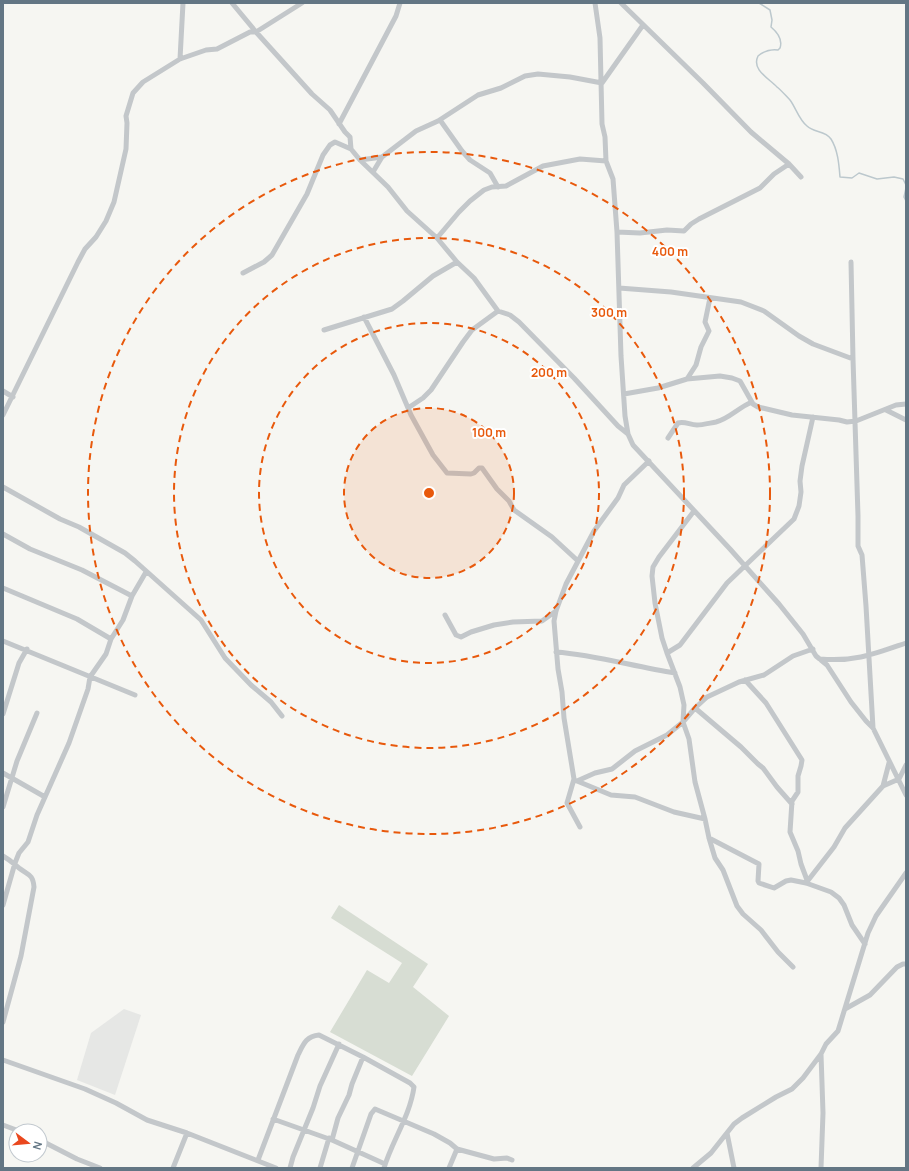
<svg xmlns="http://www.w3.org/2000/svg" width="909" height="1171" font-family="Manrope,sans-serif">
<style>
.built{fill:#e6e7e5}
.green{fill:#d7ddd3}
.lines{fill:none;stroke-linecap:round;stroke-linejoin:round}
.stream{stroke:#bcc8cd;stroke-width:1.5}
.minor{stroke:#c3c7ca;stroke-width:5}
.ring{fill:none;stroke:#e8590c;stroke-width:2;stroke-dasharray:7 5}
.centre{fill:#e8590c;stroke:#fff;stroke-width:2}
.ring-label{font-size:12px;text-anchor:middle;font-weight:bold;fill:#e8590c;stroke:#fff;stroke-width:4;stroke-linejoin:round;paint-order:stroke}
</style>
<rect width="100%" height="100%" fill="#f6f6f2"/>
<path class="built" d="M124,1009L141,1015L115,1095L77,1080L91,1033Z"/>
<path class="green" d="M339,905L428,964L413,987L449,1016L412,1076L330,1032L367,970L389,983L402,963L331,918Z"/>
<g class="lines">
<path class="stream" d="M759,3L770,10L772,20L771,27C777,32 783,39 780,48L778,50C770,49 764,51 758,56C751,70 770,79 777,87C782,91 786,96 790,100C796,108 799,120 807,126C814,133 825,130 831,139C838,150 839,165 840,177L852,178L859,173L877,179L894,177L903,179L906,185
M906,188L904,197L906,201"/>
<path class="minor" d="M232,3L256,32L312,94L330,110L345,132L350,137L351,149L360,160L388,187L407,211L437,238L457,262L474,278L498,311L510,315L519,322L574,378L618,426L628,434L633,445L730,549L779,604L803,634L816,656L827,665L851,702L866,721L873,728L906,795
M595,3L600,38L602,124L605,137L606,161L613,179L617,232L621,356L625,416L628,434
M621,3L703,83L751,132L789,164L801,177
M180,59L183,3
M440,120L462,151L470,160L490,173L498,187
M339,124L396,16L400,3
M360,160L382,157
M373,172L382,157L416,131L438,121L478,95L501,88L525,76L538,74L570,77L602,83L643,25
M617,232L640,233L667,230L684,231L691,224L699,219L760,188L774,174L789,164
M437,238L459,212L470,201L484,190L492,187L506,186L543,166L580,159L606,161
M851,262L853,359L858,516V546L862,555L866,606L873,728
M243,273L264,262L272,255L307,194L323,155L330,145L335,142L351,149
M619,288L671,292L741,302L764,311L799,336L813,344L853,359
M364,317L394,375L411,415L433,455L447,473L471,474L474,473L479,468H482L497,489L509,501L514,510L552,537L578,561
M324,330L392,309L403,301L433,276L457,262
M687,379L696,365L701,347L709,331L705,322L710,298
M3,391L13,397
M624,394L658,388L687,379L720,376L732,378L740,381L753,404L758,407L792,415L839,420L847,422L856,421L896,405L906,404
M408,408L423,398L431,390L463,342L472,330L498,311
M886,410L906,420
M3,415L78,262L85,249L96,237L106,221L114,202L126,149L127,123L126,116L133,93L143,82L180,59L206,50L217,49L250,32H256L302,3
M668,438L678,423C685,421 690,425 697,425C702,425 710,423 716,422C729,419 739,407 752,402
M3,487L60,519L79,527L125,553L135,561L201,620L225,658L251,685L271,702L282,716
M694,511L659,557L653,567L652,576L655,603L662,638L667,653L680,687L684,705L683,722L689,739L695,782L705,819L709,838L715,858L723,870L737,906L743,914L761,930L778,952L793,967
M3,534L30,549L82,570L132,596
M3,588L77,619L111,639
M445,615L456,635L461,637L471,632L494,625L513,622L542,621L556,611
M3,641L135,695
M556,652C596,655 635,667 675,673
M667,653L680,645L727,583L794,519L799,506L801,492L800,481L802,466L813,417
M820,659C855,662 874,654 906,643
M745,680L766,703L802,760L801,766L798,776V792L792,801L790,832L798,851L801,864L807,880
M695,708L741,747L758,764L763,768L777,787L792,804
M3,714L19,663L27,649
M3,773L45,797
M577,781L595,773L612,769L635,751L667,735L683,722L695,708L707,697L739,682L764,675L793,656L813,649
M577,781L611,795L635,797L674,812L705,819
M883,786L889,763
M3,807L17,761L37,713
M580,827L567,803L574,779L564,718L562,692L558,669L554,621L556,611L566,584L594,531L618,498L624,485L649,461
M709,838L759,864L758,881L759,883L774,888L786,881L791,880L806,883L831,892L839,898L844,905L852,925L865,944
M3,856C10,860 13,863 19,868C28,875 33,874 34,887L21,956L3,1022
M806,883L834,847L845,828L883,786L899,779L906,765
M3,905L15,863L19,853L28,842L37,815L69,743L88,689L90,677L106,654L111,639L123,620L132,596L146,572
M845,1009L870,995L897,967L903,964H906
M3,1060L85,1089L116,1103L147,1120L187,1133L276,1168
M273,1119L332,1140L385,1164
M3,1125L19,1131
M727,1133L734,1168
M40,1140L77,1159L100,1168
M332,1140L338,1118L349,1095L352,1084L363,1057
M258,1160L298,1055C303,1045 306,1036 319,1035L363,1057L410,1083L414,1087C410,1116 392,1141 384,1168
M173,1168L187,1133
M290,1168L293,1157L313,1108L320,1086L339,1044
M320,1168L329,1138
M352,1168L371,1114L375,1109L434,1134L450,1143L457,1149L494,1159L507,1158L512,1160
M449,1168L457,1149
M693,1168L711,1153L734,1124L742,1118L776,1097L792,1089L803,1078L821,1054
M821,1168L823,1113L821,1054L826,1044L838,1031L868,933L876,916L906,873"/>
</g>
<circle cx="429" cy="493" r="85" fill="#e8590c" fill-opacity=".12"/>
<g class="ring">
<circle cx="429" cy="493" r="85"/>
<circle cx="429" cy="493" r="170"/>
<circle cx="429" cy="493" r="255"/>
<circle cx="429" cy="493" r="341"/>
</g>
<circle cx="429" cy="493" r="6" class="centre"/>
<g class="ring-label">
<text x="670" y="256">400 m</text>
<text x="609" y="317">300 m</text>
<text x="549" y="377">200 m</text>
<text x="489" y="437">100 m</text>
</g>
<rect width="909" height="1171" fill="none" stroke="#637684" stroke-width="8"/>
<g transform="translate(28 1143) rotate(106)"><circle r="19" fill="#ffffff" stroke="#c1c8ce"/>
<path d="M0-3L7 15L0 10L-7 15Z" fill="#ea481e"/>
<text y="-6" font-size="11" font-weight="bold" text-anchor="middle" fill="#637684">N</text>
</g>
</svg>
